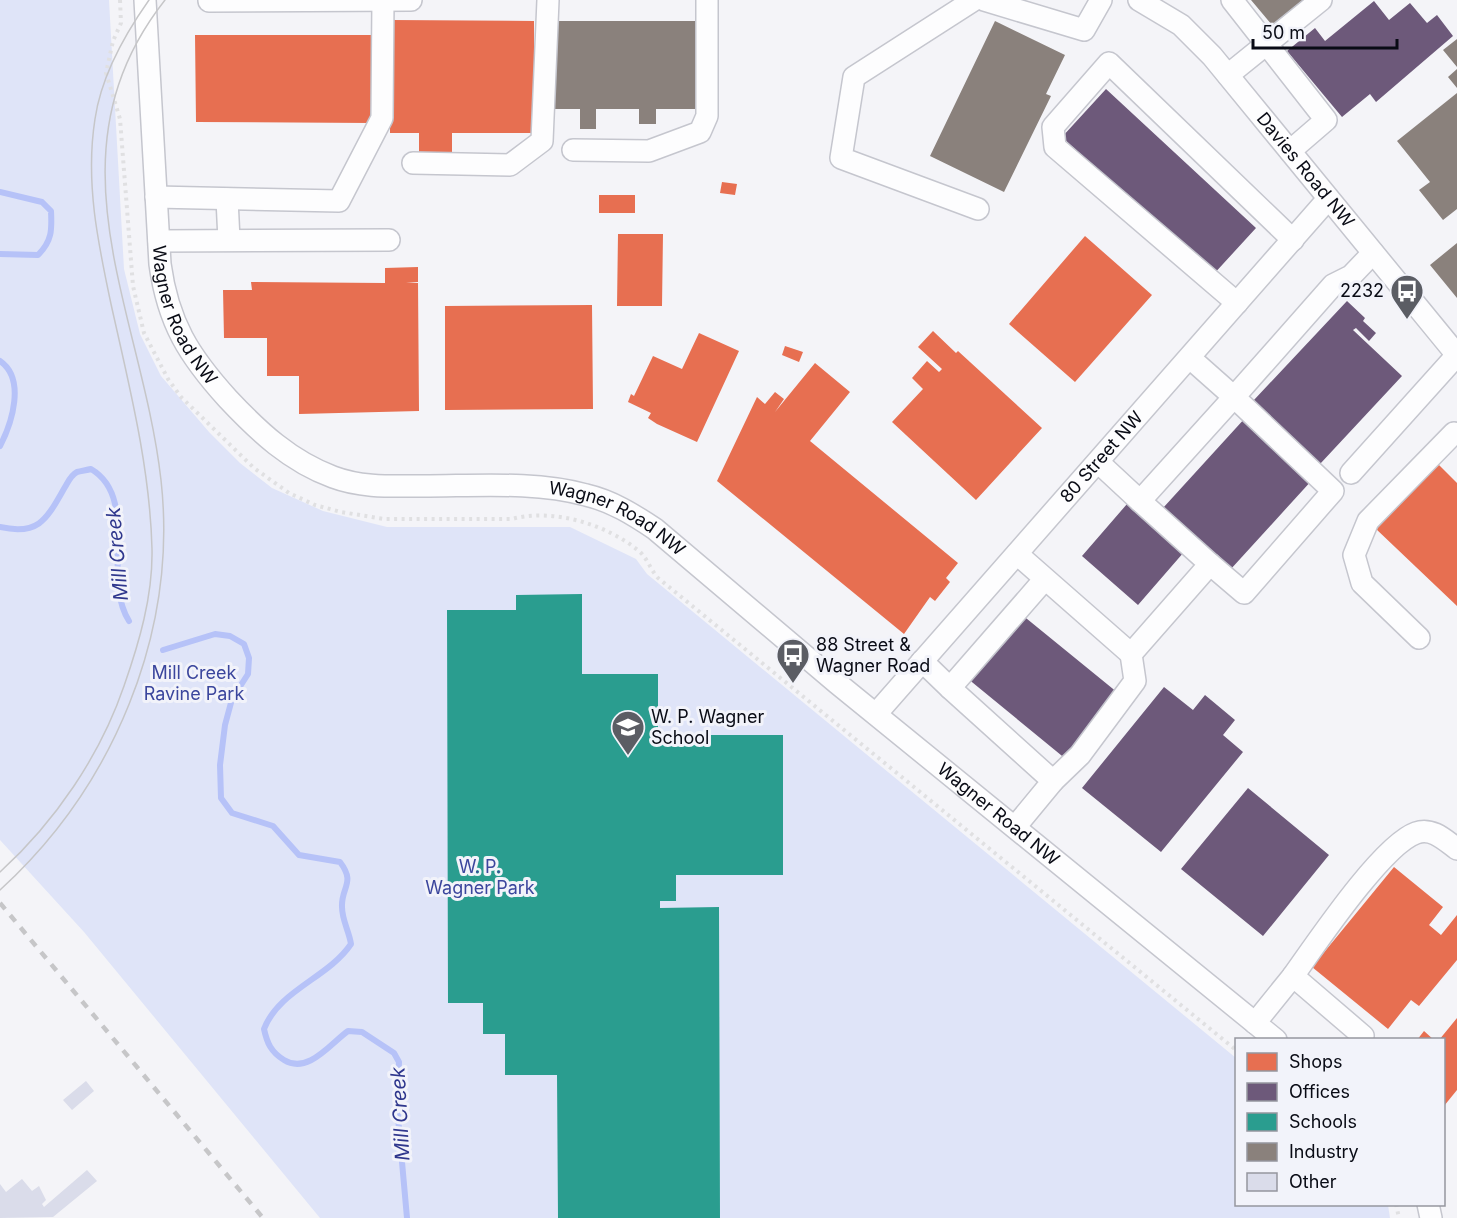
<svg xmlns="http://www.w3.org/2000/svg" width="1457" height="1218" font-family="Inter,sans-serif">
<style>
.green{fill:#dfe4f8}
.shops{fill:#e76f51}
.offices{fill:#6d597a}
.schools{fill:#2a9d8f}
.industry{fill:#8a817c}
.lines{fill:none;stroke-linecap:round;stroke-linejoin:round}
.stream{stroke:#b6c2f8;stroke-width:6}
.building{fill:#dadcea}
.minor-casing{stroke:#c5c6ce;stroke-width:24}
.path{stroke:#e0e0e2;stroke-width:4;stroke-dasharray:3 4.5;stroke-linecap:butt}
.minor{stroke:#fdfdfe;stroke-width:21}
.tram{stroke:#c6c6c8;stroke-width:1.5}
.rail{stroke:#c6c6c8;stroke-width:4.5;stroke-dasharray:8 8;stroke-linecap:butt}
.labels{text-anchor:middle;stroke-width:6;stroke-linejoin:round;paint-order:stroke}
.street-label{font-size:18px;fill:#090b15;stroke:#f2f3fa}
.poi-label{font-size:18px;fill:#090b15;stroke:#f2f3fa;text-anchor:start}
.park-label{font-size:18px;fill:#3b469d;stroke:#f2f3fa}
.water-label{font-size:20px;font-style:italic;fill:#2f378d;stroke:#f2f3fa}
</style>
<rect width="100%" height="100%" fill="#f4f4f8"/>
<path class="green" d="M0,0H109L124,269L140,334L161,376L209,432L240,463L272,488L323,511L387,527H570L636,559L647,574L1236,1058V1204L1388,1205L1390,1218H320L84,932L0,840Z"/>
<path class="shops" d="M390,20L534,21V133H452V156H419V133H390Z
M195,35H373L371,123L196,122Z
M722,182L737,184L735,195L720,193Z
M599,195H635V213H599Z
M618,234H663L662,306H617Z
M1085,236L1152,295L1075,382L1009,324Z
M418,267V282H406L418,283L419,411L299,414V376H267V338H224L223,290H252L251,282L385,283V268Z
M592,305L593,409L445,410V306Z
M933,331L956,353L958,351L1042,428L976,500L892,422L923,389L912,378L927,361L939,372L942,369L918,347Z
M699,333L739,351L697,442L657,424L648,418L651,413L628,402L631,394L634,396L653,356L682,369Z
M785,346L803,352L799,362L782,355Z
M815,363L850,392L810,441L958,563L946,578L950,582L935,601L930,597L904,634L717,481L757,397L765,404L775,392L784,399L775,412Z
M1437,463L1457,483V606L1375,528Z
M1394,867L1443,907L1429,925L1441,935L1457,915V960L1419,1006L1411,1000L1388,1029L1312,967Z
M1457,1018V1090L1444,1106V1040H1439Z
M1424,1031L1434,1040H1417Z"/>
<path class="offices" d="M1374,1L1389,20L1410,3L1427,23L1437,15L1453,36L1376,102L1370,94L1342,117L1287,51L1315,28L1325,41Z
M1106,89L1256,228L1212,276L1062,137Z
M1347,301L1365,318L1363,321L1376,333L1369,341L1356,328L1353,330L1402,376L1320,464L1253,401Z
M1246,417L1313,479L1230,570L1163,508Z
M1127,504L1184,552L1138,605L1082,556Z
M1021,614L1118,693L1067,760L967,678Z
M1164,687L1193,710L1205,695L1235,720L1223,735L1243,752L1161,852L1082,788Z
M1248,788L1329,855L1263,936L1181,869Z"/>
<path class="schools" d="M582,594V674H658V735H783V875H676V901H660V908L719,907L720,1218H558L557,1075H505V1034H483V1003H448L447,610H516V595Z"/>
<path class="industry" d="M1251,0H1303L1272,25Z
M554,21H699V109H656V124H639V109H596V129H580V109H554Z
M995,21L1065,55L1046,94L1051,96L1004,192L930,156Z
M1457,39V67L1443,50Z
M1457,69V88L1448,77Z
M1457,93V209L1443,220L1419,190L1430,182L1397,141Z
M1457,243V298L1430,265Z"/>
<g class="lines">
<path class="stream" d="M0,192L42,202L51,211C52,230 52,241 38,255L0,254
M0,361C26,379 12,423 0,446
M0,527C40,536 47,518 65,487C68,482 71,475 77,472C81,471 87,470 91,469C140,498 101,577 129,621
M163,650L215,634L230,636L244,644L249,658L248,674L232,699L225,725L220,765L221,798L232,813L273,826L299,855L340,862C356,883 341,887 342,907C342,920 349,931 351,944C328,978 279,990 264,1029C267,1043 271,1052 284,1060C308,1075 331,1043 348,1031L362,1032L394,1053L399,1062L397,1106L407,1218"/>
</g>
<path class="building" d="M86,1081L94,1091L72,1110L63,1100Z
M87,1170L97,1181L53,1217L0,1218V1184L6,1192L22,1179L32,1191L39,1186L46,1200L42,1204L44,1207Z"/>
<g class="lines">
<defs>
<g id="minor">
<path id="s1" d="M145,0L160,264C168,323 189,356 228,399C259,432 290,461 333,477C362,488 393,486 423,486C476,486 535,481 586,495C612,501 634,515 655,529L837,683L1276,1040"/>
<path d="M974,0L854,77L841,158L978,209"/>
<path d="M984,0L1084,30L1101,0"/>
<path id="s2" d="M1139,0L1181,25L1212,56L1457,355L1351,473"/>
<path d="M1232,0L1326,120L1290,151"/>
<path d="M209,1L411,0"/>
<path d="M1228,75L1321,0"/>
<path d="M573,150L649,151L700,132L707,116V0"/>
<path d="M413,163L510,165L542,141L548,0"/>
<path d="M156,197L339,201L382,118L383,0"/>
<path d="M227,199L229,240"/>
<path d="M159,241L389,240"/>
<path d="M1237,303L1055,147L1053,127L1109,63L1293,240"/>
<path d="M1098,462L1140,501L1234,397L1190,358"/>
<path d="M1017,554L1131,654L1210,564L1140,501"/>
<path d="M1210,564L1244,593L1333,491L1234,397L1333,285L1351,276L1373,253"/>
<path d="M1419,638L1362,583L1354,555L1368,521L1454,433"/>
<path d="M922,661L950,688L1044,580"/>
<path d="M950,688L1053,781L1015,827"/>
<path id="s3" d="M876,714L1328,199"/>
<path d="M1053,781L1080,755L1135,681L1131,654"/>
<path d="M1293,976C1316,944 1382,845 1416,833C1432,827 1445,840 1457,849"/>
<path d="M1255,1023L1293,976L1363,1036L1362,1040"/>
<path d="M1428,1204L1431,1218"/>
</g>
</defs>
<use href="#minor" class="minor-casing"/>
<path class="path" d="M120,0L121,23L113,41L106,73L120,119L133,286L144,333L168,379L181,397L254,468L289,493L315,505L341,512L384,519H512C553,508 606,524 639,551C648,559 650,569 658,578L1236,1050
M1396,1204L1399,1218"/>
<use href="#minor" class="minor"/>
<path class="tram" d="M0,872C55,822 100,756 124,686C139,643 153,596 152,549C150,467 129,385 111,304C98,243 85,182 95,119C101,77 125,34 149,0
M0,890C113,787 178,633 161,480C142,312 43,155 165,0"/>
<path class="rail" d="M0,903L263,1218"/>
</g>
<defs>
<symbol id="bus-pin" viewBox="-11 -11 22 30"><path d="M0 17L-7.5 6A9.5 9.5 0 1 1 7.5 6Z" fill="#5b5d64" stroke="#f2f3fa"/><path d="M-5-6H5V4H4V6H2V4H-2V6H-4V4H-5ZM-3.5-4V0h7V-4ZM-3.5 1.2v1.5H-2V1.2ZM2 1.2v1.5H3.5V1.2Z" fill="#fff"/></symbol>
<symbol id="school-pin" viewBox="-11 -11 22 30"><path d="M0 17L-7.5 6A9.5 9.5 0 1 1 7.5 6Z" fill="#5b5d64" stroke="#f2f3fa"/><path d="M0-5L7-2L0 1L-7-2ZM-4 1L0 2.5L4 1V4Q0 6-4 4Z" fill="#fff"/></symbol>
</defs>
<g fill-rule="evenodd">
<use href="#bus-pin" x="1388" y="272" width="38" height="52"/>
<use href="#bus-pin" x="774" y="636" width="38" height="52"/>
<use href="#school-pin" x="609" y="708" width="38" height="52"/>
</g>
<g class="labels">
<g class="street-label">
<text dy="6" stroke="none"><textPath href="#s2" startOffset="240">Davies Road NW</textPath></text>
<text dy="6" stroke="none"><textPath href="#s1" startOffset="321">Wagner Road NW</textPath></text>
<text dy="6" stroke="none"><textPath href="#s3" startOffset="342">80 Street NW</textPath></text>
<text dy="6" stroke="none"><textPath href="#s1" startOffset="843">Wagner Road NW</textPath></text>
<text dy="6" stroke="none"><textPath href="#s1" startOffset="1329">Wagner Road NW</textPath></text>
</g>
<g class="poi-label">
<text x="1384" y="297" text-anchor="end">2232</text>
<text x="816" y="651">88 Street &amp;<tspan x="816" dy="21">Wagner Road</tspan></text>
<text x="651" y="723">W. P. Wagner<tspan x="651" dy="21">School</tspan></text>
</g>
<g class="park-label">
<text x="194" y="679">Mill Creek<tspan x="194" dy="21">Ravine Park</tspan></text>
<text x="480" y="873">W. P.<tspan x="480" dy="21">Wagner Park</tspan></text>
</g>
<g class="water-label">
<text transform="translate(117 554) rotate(-95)" y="7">Mill Creek</text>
<text transform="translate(400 1114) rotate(-93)" y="7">Mill Creek</text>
</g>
</g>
<rect x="1235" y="1038" width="210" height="168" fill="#f2f3fa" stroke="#95969e" stroke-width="1.5"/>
<rect x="1247" y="1053" width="30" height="18" fill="#e76f51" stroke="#95969e" stroke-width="1.5"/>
<text x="1289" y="1068" font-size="18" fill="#090b15">Shops</text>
<rect x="1247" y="1083" width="30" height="18" fill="#6d597a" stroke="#95969e" stroke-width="1.5"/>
<text x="1289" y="1098" font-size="18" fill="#090b15">Offices</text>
<rect x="1247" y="1113" width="30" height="18" fill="#2a9d8f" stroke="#95969e" stroke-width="1.5"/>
<text x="1289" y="1128" font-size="18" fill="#090b15">Schools</text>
<rect x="1247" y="1143" width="30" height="18" fill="#8a817c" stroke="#95969e" stroke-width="1.5"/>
<text x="1289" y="1158" font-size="18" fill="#090b15">Industry</text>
<rect x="1247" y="1173" width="30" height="18" fill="#dadcea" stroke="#95969e" stroke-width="1.5"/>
<text x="1289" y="1188" font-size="18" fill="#090b15">Other</text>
<path d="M1253 39v9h144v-9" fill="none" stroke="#090b15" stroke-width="3"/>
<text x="1262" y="39" font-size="18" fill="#090b15" stroke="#f2f3fa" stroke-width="4.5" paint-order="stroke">50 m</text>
</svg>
